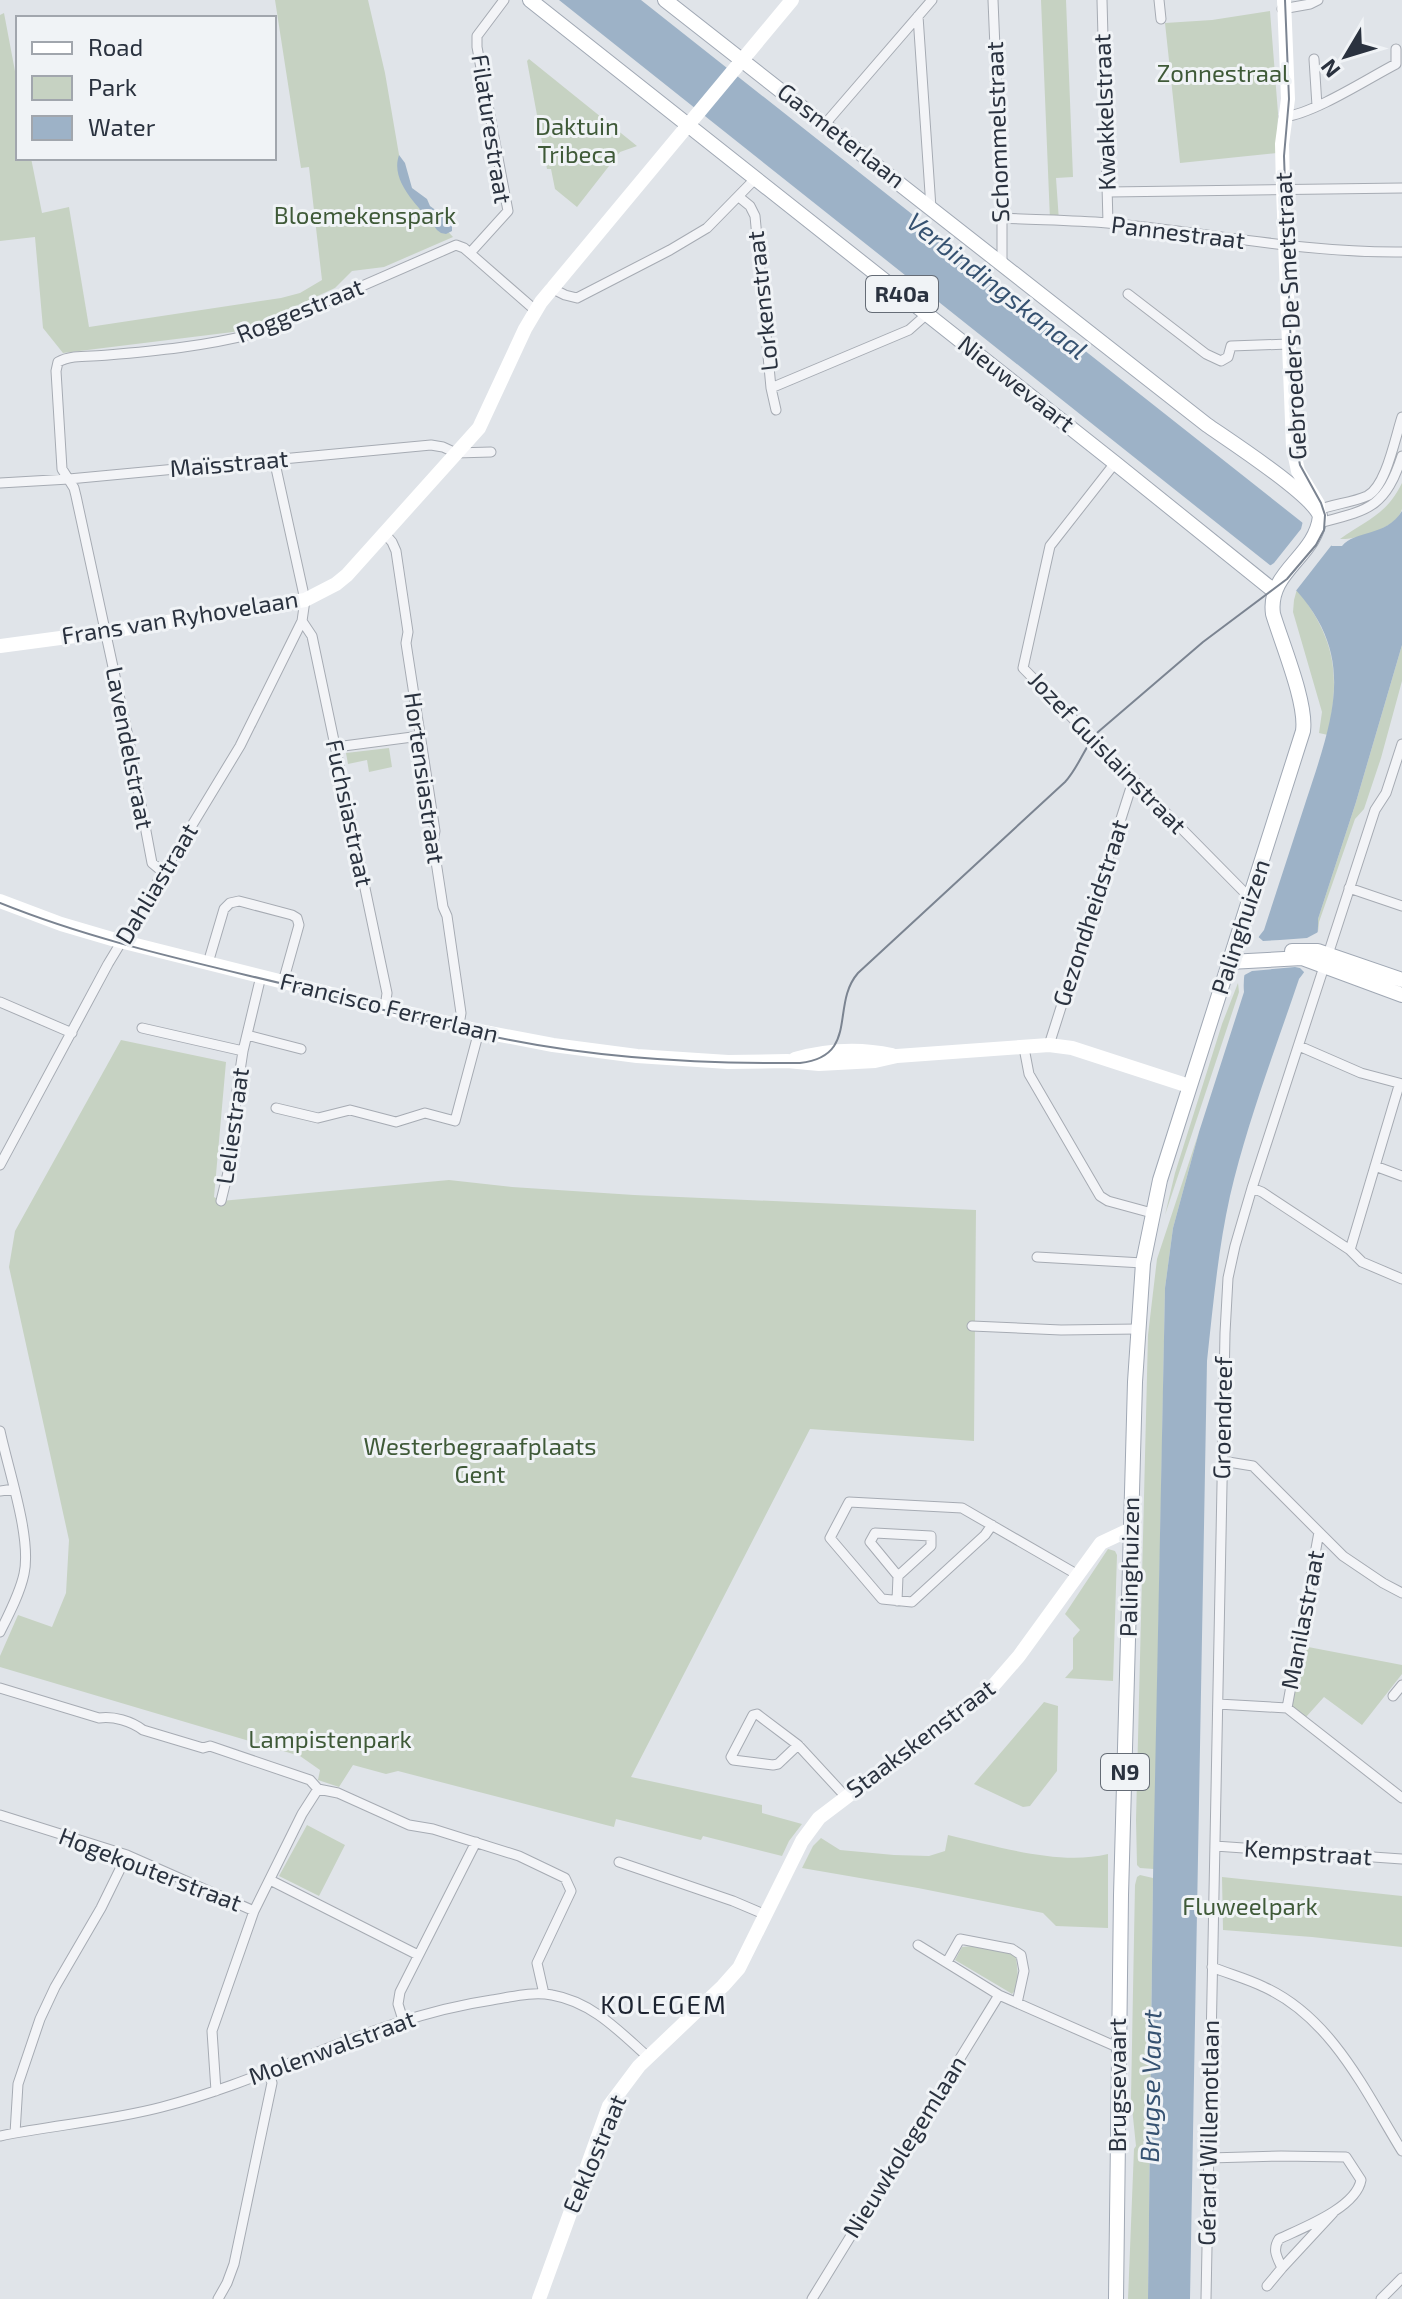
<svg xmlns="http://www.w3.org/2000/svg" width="1402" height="2299" font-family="'Exo 2',sans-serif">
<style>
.green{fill:#c6d2c2}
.water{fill:#9db2c7}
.pier{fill:#e0e4e9}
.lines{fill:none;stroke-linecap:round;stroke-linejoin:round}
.street-casing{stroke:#a6abb3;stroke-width:11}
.primary-casing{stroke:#a0a8b4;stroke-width:16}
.street{stroke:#f3f4f7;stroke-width:9}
.secondary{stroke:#fff;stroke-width:14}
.primary{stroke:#fff;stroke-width:14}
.tram{stroke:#7b8491;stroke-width:2}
.labels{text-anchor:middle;stroke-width:6;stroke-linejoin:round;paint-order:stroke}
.shield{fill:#f0f3f6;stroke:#656c76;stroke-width:2}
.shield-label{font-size:22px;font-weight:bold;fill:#2a323f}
.park-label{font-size:24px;fill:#3f5a38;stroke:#f0f3f6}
.street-label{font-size:24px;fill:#2a323f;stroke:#f0f3f6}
.water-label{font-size:26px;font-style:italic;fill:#365271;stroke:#f0f3f6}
.neighbourhood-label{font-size:26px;letter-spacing:2px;fill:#1c2330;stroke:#f0f3f6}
</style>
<rect width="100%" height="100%" fill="#e0e4e9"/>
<path class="green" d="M275,0H368L385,73L404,184L453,237L384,267L352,271L335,288L248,328L233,332L63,353L43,328L35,237L0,241V15L4,13L18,87V158H31L42,213L69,207L89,327L281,298L300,293L322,280L309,167L301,168Z
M1041,0H1066L1073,177L1056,178L1059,221L1050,220Z
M1270,11L1278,113L1277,153L1180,163L1165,23L1212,20Z
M529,59L637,146L620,152L577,207L555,189L551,169H547L527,61Z
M1402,483C1402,491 1402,501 1402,509C1398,528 1357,540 1340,539C1367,520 1387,514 1402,483Z
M1297,589C1336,640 1340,674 1328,735L1319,733L1322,712L1293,612L1294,600Z
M1402,645V681L1381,758L1364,809L1355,819L1319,922L1318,932V919L1356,802Z
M389,748L392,767L369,772L367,760L348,764L346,753Z
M1238,983L1239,992L1165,1215L1175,1173L1222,1024Z
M121,1040L226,1062L214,1197L221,1201L449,1180L512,1187L634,1195L976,1210L974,1441L810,1429L631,1777L762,1805V1813L802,1824L789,1841L782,1856L703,1836L701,1840L616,1819L614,1827L606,1825L398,1771L386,1774L353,1765L339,1787L318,1780L320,1770L300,1756L0,1667V1656L18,1615L52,1627L66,1593L69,1540L9,1267L15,1231Z
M1199,1132L1173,1228L1165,1288L1154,1869L1140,1868L1137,1865L1136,1820L1148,1335L1157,1259Z
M1108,1549L1115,1551L1117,1555L1113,1681L1065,1678L1073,1669V1638L1080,1630L1065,1614Z
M1303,1646L1402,1665V1674L1362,1725L1324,1697L1306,1717L1291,1706Z
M1044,1702L1058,1706L1057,1771L1030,1806L1023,1807L974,1784Z
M307,1825L345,1845L319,1896L279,1876Z
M948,1835C996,1846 1059,1866 1108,1854V1928L1056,1926L1043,1913L918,1888L802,1868L813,1846L821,1838L840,1850L894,1855L929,1856L945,1851Z
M1140,1875L1153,1878L1148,2299H1128L1134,2149L1136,2146L1131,2098L1135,1885L1137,1877Z
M1222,1877L1402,1896V1947L1312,1937L1223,1930Z
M972,1946L1011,1953L1016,1957C1017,1969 1021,1985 1012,1994L1009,1992L955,1960L962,1947Z"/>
<path class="water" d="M559,0H641L1332,546H1342C1355,530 1386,537 1402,511V645L1356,802L1318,919C1319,940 1313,962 1299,979C1275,1050 1247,1123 1230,1196C1218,1250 1213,1306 1207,1361L1190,2299H1148L1153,1878L1165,1288L1173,1228L1199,1132L1244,992C1242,971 1250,946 1264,930C1278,887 1292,844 1306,801C1337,707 1360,646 1276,570Z
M399,155L405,163L412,188L427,199L430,206L449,220L452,224V231L446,234L441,233L437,230C423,209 389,184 399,155Z"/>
<path class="pier" d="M1304,517L1334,542L1295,592L1268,567L1274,563L1301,529Z
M1322,930V938L1307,975L1300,968L1295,967L1252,971L1239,978L1255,934L1263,941L1280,940L1307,938Z"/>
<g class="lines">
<defs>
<path id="street" d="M993,0L1002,218V264
M1102,0L1108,223
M1159,0L1161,19
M1282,9L1310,4L1318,0
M918,16L931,208
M1314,59L1317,106
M1284,117C1315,113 1367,79 1396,64V49
M825,124L932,0
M1109,192L1402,188
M739,197L750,206L755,216L771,388L776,410
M1002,218C1037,220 1072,220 1107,223C1206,232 1302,253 1402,252
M470,253L508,211L477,47V36L504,0
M551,288L565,295L577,298L670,250L707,228L756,178
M1128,294L1206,354L1221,361L1228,357L1231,346L1288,344
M771,388L909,330L927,314
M1115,463L1050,546L1023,668L1251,899
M0,483L69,479L431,445L443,447L456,453L491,452
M1318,510C1333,504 1351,503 1367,496C1386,487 1395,438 1402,417
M1319,523C1369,510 1385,508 1402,456
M385,534L392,542L396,551L408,632L406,643L435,831L433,842L443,907L447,916L461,1013L459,1025
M302,621L312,636L387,993L385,1008
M336,747L420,736
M164,873L152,863L129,741L76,496L74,488L62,469L56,371L58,362C72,354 92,357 108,355C155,351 206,346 252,334L456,245L464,248L535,310
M1349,888L1402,906
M208,963L224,909L230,903L239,901L292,915L297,918L299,925L283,982
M0,1002L72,1033
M142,1028L243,1051
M247,1035L301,1049
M1049,1045L1133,781
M1299,1046L1361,1073L1402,1084
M1024,1048L1029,1074L1100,1196L1108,1201L1152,1213
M276,1108L318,1118L350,1110L396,1122L425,1113L455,1121L479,1031
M0,1165L108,964L240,746L302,621L305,600L274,459
M1375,1166L1402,1176
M1252,1188L1262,1192L1350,1250L1362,1262L1402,1279
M221,1201L232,1156L236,1097L243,1051L261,976
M1350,1250L1398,1089L1402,1085
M1037,1257L1143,1263
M972,1326L1061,1330L1138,1329
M0,1431C8,1469 32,1538 24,1574C20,1593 9,1614 0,1632
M1222,1461L1253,1466L1343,1556L1383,1583L1402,1593
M0,1491L14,1489
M992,1525L985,1535L912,1602L882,1599L830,1538L849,1502L962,1508L1078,1575
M897,1601L898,1576L931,1546V1536L875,1533L870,1542L898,1576
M0,1688L99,1718C114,1716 131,1721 143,1730L203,1748L210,1746L310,1780L318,1789L338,1793L409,1825L433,1829L519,1856L565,1878L571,1891L537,1963L544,1994
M1393,1696L1402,1685
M1218,1704L1287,1708L1402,1798
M1287,1708L1319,1532
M798,1745L757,1714L753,1715L731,1757L733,1760L773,1765L778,1764L798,1745L846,1797
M0,1815L127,1855L254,1911
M1215,1846L1402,1859
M619,1862L733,1901L766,1915
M270,1880L418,1955
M918,1945L999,1995L1117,2047
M947,1962L960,1939L1012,1949L1021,1955L1024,1971L1017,2003
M1212,1967C1229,1974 1248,1979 1264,1987C1332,2018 1365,2091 1402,2151
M403,2020L398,2004L400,1992L476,1842
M216,2091L212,2031L254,1911L302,1814L318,1789
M15,2133L18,2084L40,2019L55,1987L101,1908L127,1855
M0,2136C53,2125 109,2121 162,2107C275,2078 375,2017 492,2000C511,1997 533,1991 552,1995C592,2002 619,2031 648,2057
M1209,2158L1281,2156L1346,2157L1361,2180C1356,2208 1302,2228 1279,2239C1272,2250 1277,2257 1282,2268L1333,2213
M1267,2286L1282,2268
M218,2299L227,2283L234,2264L272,2083L268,2071
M812,2299L999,1995
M1206,2299L1225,1333L1228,1278L1235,1246L1252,1188L1375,810L1386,793L1402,744
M1381,2299L1402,2278"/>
<path id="primary" d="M530,0L1115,463L1274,591
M665,0L1207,425C1230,441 1312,494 1320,516C1316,557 1267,571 1273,614C1282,644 1307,703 1303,731L1160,1180L1143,1263L1135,1382L1121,1895L1116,2299
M1292,951H1318L1402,980
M1229,962L1302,958L1402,995"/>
</defs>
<use href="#street" class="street-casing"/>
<use href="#primary" class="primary-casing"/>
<use href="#street" class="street"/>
<path class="secondary" d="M1284,0L1288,99L1282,144L1283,189L1293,447L1298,471L1318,504V510
M0,646L105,632L305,600L336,584L347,575L479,428L525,329L541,302L792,0
M0,901L61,924L112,939L479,1031L553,1045L637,1056L728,1062L787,1061L819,1064L875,1061L897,1056L1049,1045L1072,1048L1189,1086
M795,1059C826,1050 860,1048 892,1055
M539,2299L609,2106L639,2066L723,1986L739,1968L802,1841L819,1818L993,1686L1019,1656L1101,1543L1131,1529"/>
<use href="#primary" class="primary"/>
<path class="tram" d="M0,903C94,941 193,962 292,986C364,1004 436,1026 510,1040C606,1059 702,1064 800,1063C860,1056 830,1005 858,973L1065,782C1079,767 1084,747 1098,732L1203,642L1287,579L1316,545L1324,530L1325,515L1321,503L1300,465L1294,435L1284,156L1289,99L1285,0"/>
</g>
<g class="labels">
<g class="shield">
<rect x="866" y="276" width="72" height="36" rx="6"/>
<rect x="1101" y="1754" width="48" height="36" rx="6"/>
</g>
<g class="shield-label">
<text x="902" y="302">R40a</text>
<text x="1125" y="1780">N9</text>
</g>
<g class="park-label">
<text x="1223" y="82">Zonnestraal</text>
<text x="577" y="135">Daktuin<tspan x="577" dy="28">Tribeca</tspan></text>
<text x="365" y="224">Bloemekenspark</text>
<text x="480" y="1455">Westerbegraafplaats<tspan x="480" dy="28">Gent</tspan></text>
<text x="330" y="1748">Lampistenpark</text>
<text x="1250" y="1915">Fluweelpark</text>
</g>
<g class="street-label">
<text transform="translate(1105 112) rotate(-92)" y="8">Kwakkelstraat</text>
<text transform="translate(491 129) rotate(81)" y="8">Filaturestraat</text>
<text transform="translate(998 132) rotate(-92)" y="8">Schommelstraat</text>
<text transform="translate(841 136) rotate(38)" y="8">Gasmeterlaan</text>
<text transform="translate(1178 233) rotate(7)" y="8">Pannestraat</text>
<text transform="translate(763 301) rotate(-96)" y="8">Lorkenstraat</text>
<text transform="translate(300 311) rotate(-22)" y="8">Roggestraat</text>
<text transform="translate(1291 316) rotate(-93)" y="8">Gebroeders De Smetstraat</text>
<text transform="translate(1016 384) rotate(38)" y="8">Nieuwevaart</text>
<text transform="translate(229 464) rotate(-5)" y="8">Maïsstraat</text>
<text transform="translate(180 618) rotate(-9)" y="8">Frans van Ryhovelaan</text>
<text transform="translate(129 748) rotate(79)" y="8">Lavendelstraat</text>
<text transform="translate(1107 753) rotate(46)" y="8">Jozef Guislainstraat</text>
<text transform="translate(424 778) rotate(82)" y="8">Hortensiastraat</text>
<text transform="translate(349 813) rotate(78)" y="8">Fuchsiastraat</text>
<text transform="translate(157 884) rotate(-59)" y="8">Dahliastraat</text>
<text transform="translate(1091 913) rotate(-72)" y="8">Gezondheidstraat</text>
<text transform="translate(1241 927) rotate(-72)" y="8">Palinghuizen</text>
<text transform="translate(389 1008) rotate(14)" y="8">Francisco Ferrerlaan</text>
<text transform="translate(233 1126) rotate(-82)" y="8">Leliestraat</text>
<text transform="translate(1223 1418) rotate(-89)" y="8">Groendreef</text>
<text transform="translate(1130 1567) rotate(-89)" y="8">Palinghuizen</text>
<text transform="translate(1303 1620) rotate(-79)" y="8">Manilastraat</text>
<text transform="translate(921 1739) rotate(-37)" y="8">Staakskenstraat</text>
<text transform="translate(1308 1853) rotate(4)" y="8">Kempstraat</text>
<text transform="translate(150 1870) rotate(21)" y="8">Hogekouterstraat</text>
<text transform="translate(332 2048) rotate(-20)" y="8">Molenwalstraat</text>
<text transform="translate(1118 2085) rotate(-90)" y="8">Brugsevaart</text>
<text transform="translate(1209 2133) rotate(-89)" y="8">Gérard Willemotlaan</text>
<text transform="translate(905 2147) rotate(-58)" y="8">Nieuwkolegemlaan</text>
<text transform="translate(595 2154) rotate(-67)" y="8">Eeklostraat</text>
</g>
<g class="water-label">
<text transform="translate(997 286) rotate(38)" y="9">Verbindingskanaal</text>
<text transform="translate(1151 2086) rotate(-89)" y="9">Brugse Vaart</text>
</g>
<g class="neighbourhood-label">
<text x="664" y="2014">KOLEGEM</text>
</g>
</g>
<rect x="16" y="16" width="260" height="144" fill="#f0f3f6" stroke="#a1a6ad" stroke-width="2"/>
<rect x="32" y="42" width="40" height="12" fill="#ffffff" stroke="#a1a6ad" stroke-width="2"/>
<text x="88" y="56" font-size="24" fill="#2a323f">Road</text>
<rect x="32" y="76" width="40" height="24" fill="#c6d2c2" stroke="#a1a6ad" stroke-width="2"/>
<text x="88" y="96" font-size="24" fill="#2a323f">Park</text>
<rect x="32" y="116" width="40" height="24" fill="#9db2c7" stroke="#a1a6ad" stroke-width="2"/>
<text x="88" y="136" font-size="24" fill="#2a323f">Water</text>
<g transform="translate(1346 56) rotate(232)" stroke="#f0f3f6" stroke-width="6" paint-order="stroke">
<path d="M0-6L14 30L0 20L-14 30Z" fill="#2a323f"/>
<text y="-12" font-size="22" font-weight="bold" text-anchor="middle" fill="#2a323f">N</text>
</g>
</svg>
